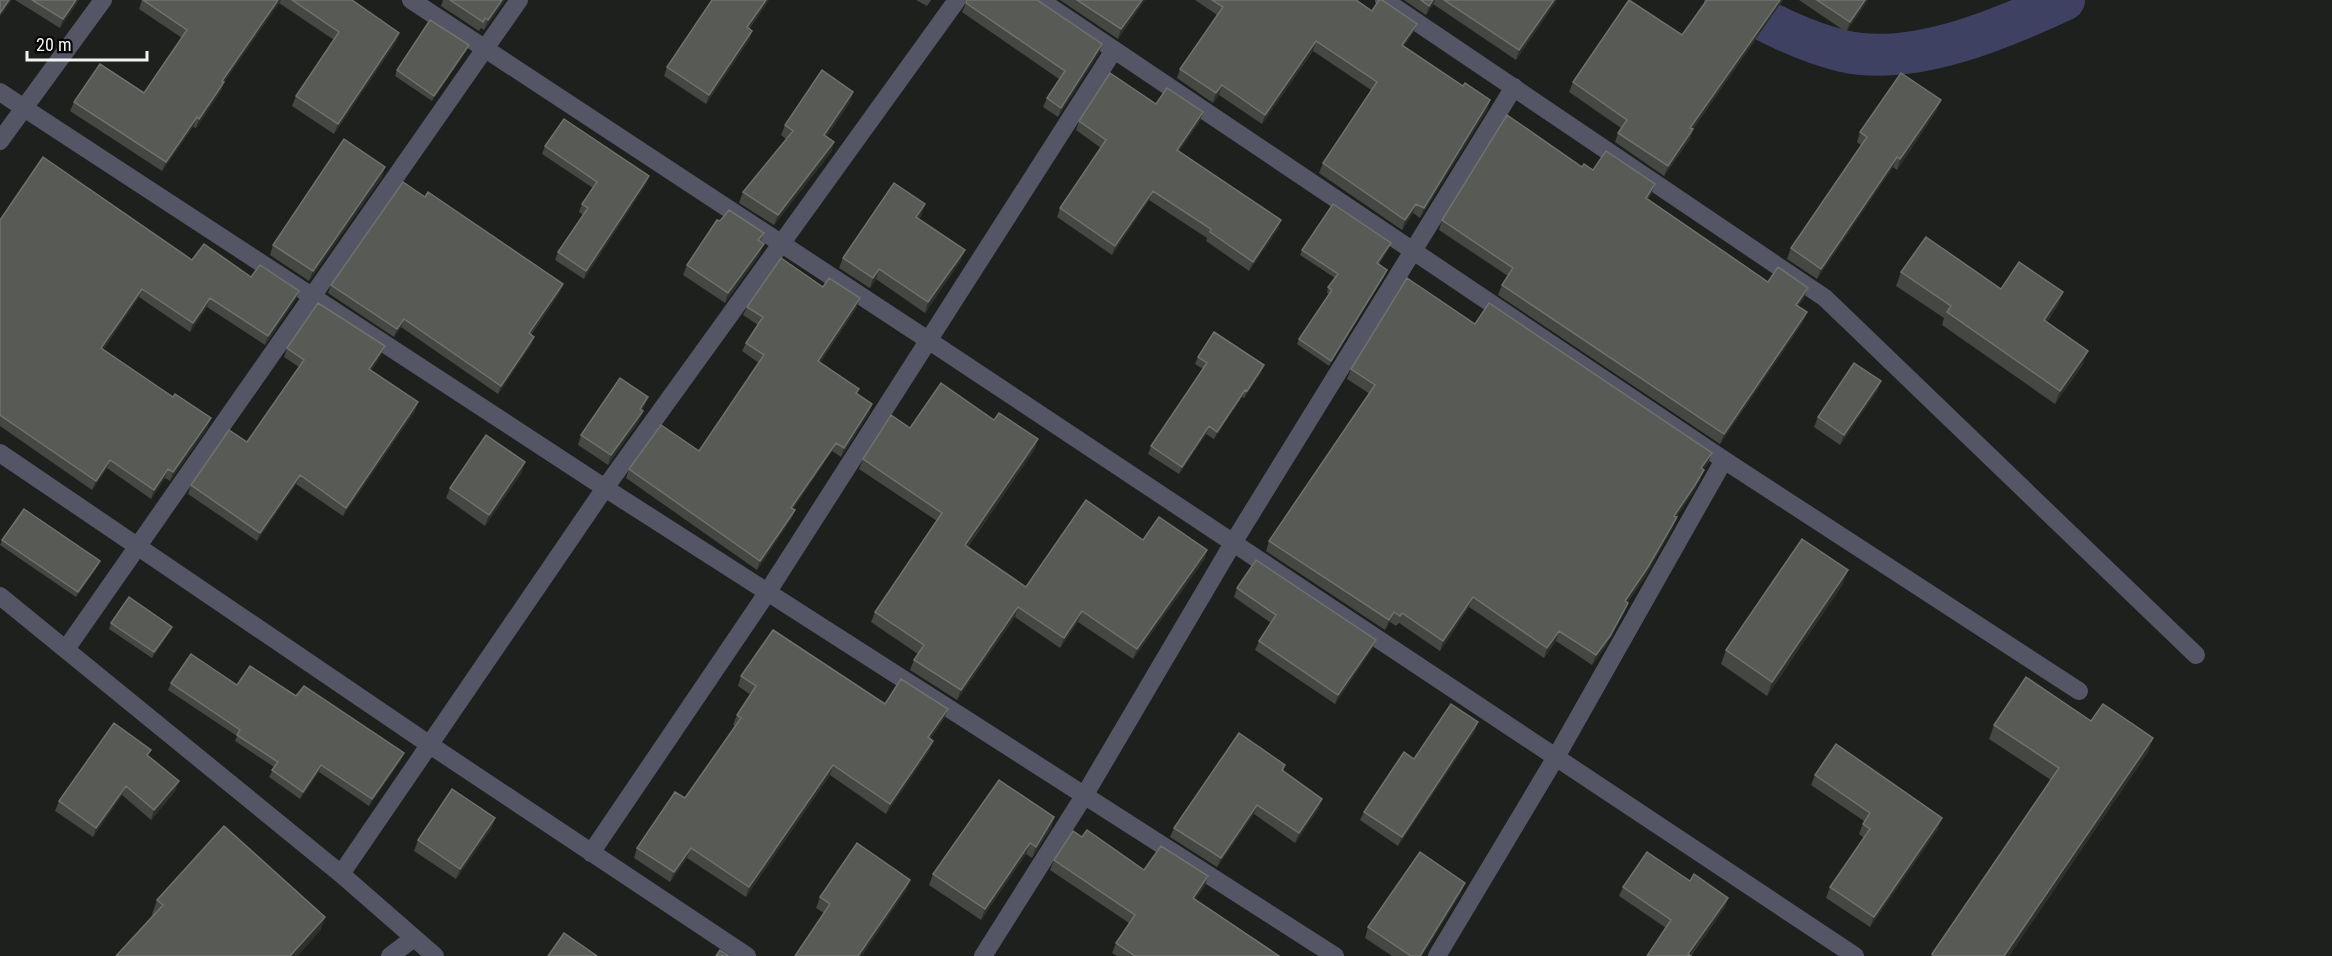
<svg xmlns="http://www.w3.org/2000/svg" width="2332" height="956" font-family="'Roboto Condensed',sans-serif">
<style>
.lines{fill:none;stroke-linecap:round;stroke-linejoin:round}
.canal{stroke:#3f4163;stroke-width:42}
.street{stroke:#545665;stroke-width:18}
.wall{fill:#444742}
.shaded-wall{fill:#2d302b}
.building{fill:#575a55;stroke:#6f726d;stroke-width:1.5}
</style>
<rect width="100%" height="100%" fill="#1d201c"/>
<g class="lines">
<path class="canal" d="M1725,0C1763,20 1801,41 1843,51C1913,67 2001,29 2064,0"/>
<path class="street" d="M411,0L928,340L1855,956
M1040,0L1724,460L2079,691
M1384,0L1825,298L2196,655
M0,92L24,108L103,0
M0,141L24,108L605,488L1335,956
M0,453L430,745L747,956
M0,596L341,874
M66,649L519,0
M591,853L767,593L1114,50
M390,956L414,938
M435,956L341,874L605,488L957,0
M983,956L1084,796L1233,543L1514,87
M1437,956L1556,757L1724,460"/>
</g>
<path class="wall" d="M15,0H79L60,28Z
M142,0H352L399,33L396,42L334,134L292,106L296,96L334,40L279,3L224,82L221,91L196,128L193,127L162,171L70,111L74,102L144,93L182,38L139,9Z
M443,0H505L484,30L481,28L479,31L441,6Z
M769,0L749,29L752,31L749,40L706,104L664,76L667,67Z
M916,0H931L927,6Z
M1060,0H1145L1118,39Z
M1195,0H1356L1372,11L1417,24L1413,33L1404,46L1463,86L1490,100L1487,110L1420,218L1413,213L1402,230L1319,173L1323,163L1371,90L1313,51L1262,124L1219,95L1213,103L1177,78L1180,69L1217,15Z
M1404,0H1557L1516,60L1433,4L1426,15Z
M1783,0L1693,129L1690,139L1664,176L1615,142L1618,133L1621,128L1569,92L1573,82L1682,35Z
M1799,0H1868L1846,32Z
M966,3L1102,44L1099,53L1058,117L1043,107L1047,98L1059,79L962,12Z
M467,50L432,101L395,76L397,70Z
M850,102L827,136L834,142L831,152L774,225L739,203L743,192L786,139L781,135L785,125Z
M1156,104L1203,112L1200,121L1179,151L1281,220L1278,229L1249,271L1206,241L1207,238L1149,200L1112,255L1057,217L1060,208L1101,148L1076,130L1079,121Z
M1937,110L1897,170L1893,167L1817,279L1787,259L1791,248L1861,145L1857,142L1860,132Z
M545,146L649,176L646,184L584,279L555,260L558,252L583,215L579,212L582,204L593,188L542,154Z
M385,167L382,177L309,281L270,255L273,245Z
M1593,170L1655,184L1651,194L1648,199L1768,282L1804,298L1798,306L1803,322L1720,444L1498,295L1502,285L1508,276L1439,230L1442,220Z
M425,197L563,284L560,292L531,335L534,337L531,345L498,394L401,327L394,337L328,293L331,285Z
M922,214L919,219L961,260L925,313L876,279L870,288L839,268L843,258Z
M0,220L192,260L251,277L296,299L265,345L207,307L190,332L139,297L103,350L208,427L170,481L165,478L151,499L107,468L92,490L0,426Z
M720,221L764,233L761,242L760,254L725,303L683,275L687,265Z
M1389,248L1379,264L1387,270L1385,275L1329,366L1297,344L1299,339L1329,294L1327,293L1328,287L1335,278L1300,255L1302,250Z
M1901,272L2001,289L2063,292L2058,305L2047,322L2083,364L2055,404L1942,325L1944,318L1896,286Z
M823,287L857,307L820,363L859,389L857,394L872,404L869,413L841,457L832,451L793,509L795,510L791,519L757,570L626,478L629,469L699,451L759,363L742,351L746,343L758,325L743,315L747,307Z
M1475,324L1712,453L1708,463L1703,469L1700,480L1691,495L1676,517L1673,527L1645,577L1627,603H1628L1624,613L1606,646L1592,665L1556,641L1544,658L1469,607L1440,651L1399,623L1396,626L1390,622L1385,630L1266,551L1269,541L1370,394L1347,379L1351,369Z
M287,348L381,355L371,371L415,411L343,516L296,484L257,541L188,494L191,485L247,442L299,367L284,357Z
M1198,357L1261,373L1244,398L1242,397L1214,439L1206,434L1179,474L1148,454L1151,446L1203,369L1195,364Z
M1881,381L1877,391L1840,445L1814,427L1818,417Z
M648,397L642,410L643,411L639,421L608,465L578,445L581,435Z
M910,428L1035,449L968,547L1026,587L1143,540L1207,550L1204,560L1133,659L1078,622L1060,648L1015,617L957,700L910,670L914,660L918,654L871,622L875,612L937,521L859,469L863,459Z
M522,472L485,526L446,498L450,488Z
M2,540L98,566L76,597L0,545Z
M1843,584L1767,696L1721,664L1726,650Z
M1237,588L1376,640L1372,649L1335,704L1255,650L1259,641L1271,623L1234,597Z
M111,623L172,627L170,632L152,658L109,629Z
M741,676L885,704L948,709L944,719L930,739L933,741L929,751L886,814L830,775L746,897L687,858L670,882L634,858L637,848L685,798L735,726L733,725L737,715L751,695L738,686Z
M171,683L237,685L296,696L404,753L401,760L369,806L319,772L300,799L269,777L274,767L235,741L237,736L168,690Z
M2091,721L2153,738L2148,752L2009,956H1931L2051,780L1989,739L1994,725Z
M1475,731L1398,846L1360,820L1364,812Z
M149,756L176,790L151,820L122,795L93,837L55,811L59,801Z
M1285,765L1283,771L1319,808L1295,843L1254,814L1217,867L1170,837L1174,828Z
M1815,775L1938,829L1870,927L1826,898L1830,887L1864,838L1859,834L1864,821L1811,785Z
M1054,817L1051,828L1032,858L1026,854L981,920L929,885L933,874Z
M495,818L491,829L456,879L414,851L418,840Z
M1082,837L1144,870L1205,886L1195,899L1279,956H1117L1112,953L1116,943L1129,923L1050,870L1054,860Z
M910,880L906,891L824,913L816,908L820,897Z
M1690,881L1728,898L1725,907L1691,956L1666,928L1619,896L1623,887Z
M1461,893L1422,956H1392L1365,938L1368,927Z
M157,900L325,917L320,931L154,916L152,914Z"/>
<path class="shaded-wall" d="M9,0H12L0,17V13Z
M76,0H79L60,28L63,19Z
M278,0H281L279,3L219,90L222,81Z
M502,0H505L484,30L488,20Z
M766,0H769L743,36L747,27Z
M1142,0H1145L1118,39L1121,29Z
M1433,0H1435L1433,4L1426,15L1429,6Z
M1554,0H1557L1516,60L1519,50Z
M1780,0H1783L1687,137L1690,128Z
M1865,0H1868L1846,32L1850,22Z
M1417,24L1413,33L1399,54L1402,45Z
M752,31L749,40L706,104L709,95Z
M399,33L396,42L334,134L338,124Z
M1316,41L1313,51L1262,124L1265,115Z
M1102,44L1099,53L1058,117L1061,108Z
M469,45L467,50L432,101L434,96Z
M224,82L221,91L196,128L199,119Z
M1222,85L1219,95L1213,103L1216,93Z
M853,92L850,102L821,145L824,135Z
M1490,100L1487,110L1420,218L1424,208Z
M1941,100L1937,110L1897,170L1900,159Z
M1203,112L1200,121L1173,159L1177,150Z
M197,117L193,127L162,171L166,162Z
M1693,129L1690,139L1664,176L1668,166Z
M834,142L831,152L774,225L778,215Z
M1897,157L1893,167L1817,279L1821,269Z
M385,167L382,177L309,281L313,271Z
M649,176L646,184L584,279L586,271Z
M1655,184L1651,194L1642,207L1646,198Z
M1153,191L1149,200L1112,255L1115,246Z
M925,204L922,214L913,227L916,217Z
M1416,204L1413,213L1402,230L1405,220Z
M1281,220L1278,229L1249,271L1253,262Z
M1391,243L1389,248L1375,268L1377,263Z
M764,244L760,254L725,303L728,293Z
M965,250L961,260L925,313L928,302Z
M879,269L876,279L870,288L873,278Z
M1387,270L1385,275L1329,366L1331,361Z
M563,284L560,292L526,341L529,333Z
M1808,288L1804,298L1792,315L1796,305Z
M142,289L139,297L98,357L101,348Z
M299,291L296,299L265,345L268,336Z
M2063,292L2058,305L2039,334L2044,320Z
M210,298L207,307L190,332L193,323Z
M860,298L857,307L815,370L818,361Z
M1807,312L1803,322L1720,444L1724,434Z
M404,319L401,327L394,337L397,329Z
M534,337L531,345L498,394L501,386Z
M385,346L381,355L366,378L369,369Z
M2088,351L2083,364L2055,404L2060,391Z
M1264,365L1261,373L1244,398L1247,391Z
M1881,381L1877,391L1840,445L1844,435Z
M1245,390L1242,397L1214,439L1217,432Z
M648,397L644,408L636,419L640,409Z
M418,402L415,411L343,516L346,508Z
M872,404L869,413L841,457L844,448Z
M643,411L639,421L608,465L611,455Z
M211,418L208,427L170,481L173,472Z
M1209,426L1206,434L1179,474L1182,467Z
M1038,439L1035,449L962,555L965,545Z
M836,443L832,451L788,516L791,508Z
M1712,453L1708,463L1698,478L1701,468Z
M110,460L107,468L92,490L96,481Z
M525,462L522,472L485,526L489,515Z
M168,469L165,478L151,499L154,490Z
M1704,470L1700,480L1691,495L1671,526L1674,516Z
M300,475L296,484L257,541L260,533Z
M795,510L791,519L757,570L760,561Z
M1677,517L1673,527L1645,577L1621,611L1625,601Z
M1207,550L1204,560L1133,659L1137,649Z
M100,561L98,566L76,597L78,592Z
M1848,570L1843,584L1767,696L1772,682Z
M1473,597L1469,607L1440,651L1443,641Z
M1628,603L1624,613L1606,646L1592,665L1596,655Z
M1018,607L1015,617L957,700L961,690Z
M1082,611L1078,622L1060,648L1064,638Z
M1394,612L1390,622L1385,630L1389,620Z
M172,627L170,632L152,658L154,652Z
M1559,631L1556,641L1544,658L1547,648Z
M1376,640L1372,649L1335,704L1338,695Z
M948,709L944,719L924,747L928,737Z
M1478,722L1475,731L1398,846L1402,837Z
M2153,738L2148,752L2009,956H2004Z
M933,741L929,751L886,814L890,804Z
M404,753L401,760L369,806L372,799Z
M321,765L319,772L300,799L303,792Z
M833,765L830,775L746,897L749,887Z
M179,781L176,790L151,820L154,810Z
M126,786L122,795L93,837L96,828Z
M1322,799L1319,808L1295,843L1299,833Z
M1257,805L1254,814L1217,867L1221,858Z
M1054,817L1051,828L1032,858L1036,847Z
M495,818L491,829L456,879L460,869Z
M1942,818L1938,829L1870,927L1874,917Z
M1030,843L1026,854L981,920L985,909Z
M691,848L687,858L670,882L674,872Z
M1208,876L1205,886L1190,907L1193,898Z
M910,880L906,891L862,956H858Z
M1465,883L1461,893L1422,956H1420Z
M1728,898L1725,907L1690,956L1688,954Z
M325,917L320,931L298,956H290Z"/>
<path class="building" d="M0,0H9L0,13Z
M32,0H76L63,19Z
M143,0H278L222,81L224,82L199,119L197,117L166,162L74,102L100,64L144,93L187,30Z
M292,0H352L399,33L338,124L296,96L339,32Z
M450,0H502L488,20L485,18L483,22Z
M712,0H766L747,27L752,31L709,95L667,67Z
M967,0H1037L1102,44L1061,108L1047,98L1065,71L966,3Z
M1077,0H1142L1121,29Z
M1212,0H1356L1372,11L1379,0H1382L1417,24L1402,45L1463,86L1465,83L1490,100L1424,208L1416,204L1405,220L1323,163L1377,82L1316,41L1265,115L1222,85L1216,93L1180,69L1223,7Z
M1421,0H1433L1429,6Z
M1444,0H1554L1519,50Z
M1629,0L1682,35L1707,0H1780L1690,128L1693,129L1668,166L1618,133L1627,120L1573,82Z
M1817,0H1865L1850,22Z
M430,20L469,45L434,96L397,70Z
M822,70L853,92L824,135L834,142L778,215L743,192L793,131L785,125Z
M1110,73L1156,104L1167,88L1203,112L1177,150L1281,220L1253,262L1210,232L1211,229L1153,191L1115,246L1060,208L1106,140L1079,121Z
M1901,73L1941,100L1900,159L1897,157L1821,269L1791,248L1867,137L1860,132Z
M1507,115L1582,167L1584,164L1593,170L1606,151L1655,184L1646,198L1768,282L1778,267L1808,288L1796,305L1807,312L1724,434L1502,285L1513,268L1442,220Z
M564,119L649,176L586,271L558,252L588,208L582,204L597,182L545,146Z
M344,139L385,167L313,271L273,245Z
M43,157L192,260L204,244L251,277L260,265L299,291L268,336L210,298L193,323L142,289L101,348L173,397L175,394L211,418L173,472L168,469L154,490L110,460L96,481L0,415V220Z
M403,182L425,197L428,192L563,284L529,333L534,337L501,386L404,319L397,329L331,285Z
M894,183L925,204L916,217L965,250L928,302L879,269L873,278L843,258Z
M1333,204L1391,243L1377,263L1387,270L1331,361L1299,339L1332,290L1328,287L1338,274L1302,250Z
M729,210L764,233L758,240L764,244L728,293L687,265L717,220L720,221Z
M1926,237L2001,289L2019,262L2063,292L2044,320L2088,351L2060,391L1947,312L1951,306L1901,272Z
M781,258L823,287L829,278L860,298L818,361L859,389L856,393L872,404L844,448L836,443L791,508L795,510L760,561L629,469L661,425L699,451L764,355L746,343L763,317L747,307Z
M1407,278L1475,324L1489,303L1712,453L1701,468L1704,470L1695,485L1674,516L1677,517L1648,567L1625,601L1628,603L1610,636L1596,655L1559,631L1547,648L1473,597L1443,641L1402,613L1400,616L1394,612L1389,620L1269,541L1375,385L1351,369Z
M318,303L385,346L369,369L418,402L346,508L300,475L260,533L191,485L229,430L247,442L304,360L287,348Z
M1214,332L1264,365L1247,391L1245,390L1217,432L1209,426L1182,467L1151,446L1207,363L1198,357Z
M1854,363L1881,381L1844,435L1818,417Z
M620,378L648,397L640,409L643,411L611,455L581,435Z
M941,383L994,420L999,413L1038,439L965,545L1026,587L1086,500L1143,540L1159,517L1207,550L1137,649L1082,611L1064,638L1018,607L961,690L914,660L924,645L875,612L942,513L863,459L891,415L910,428Z
M486,435L525,462L489,515L450,488Z
M24,509L100,561L78,592L2,540Z
M1802,539L1848,570L1772,682L1726,650Z
M1256,560L1376,640L1338,695L1259,641L1276,615L1237,588Z
M129,597L172,627L154,652L111,623Z
M773,630L885,704L901,679L948,709L928,737L933,741L890,804L833,765L749,887L691,848L674,872L637,848L675,792L685,798L741,718L737,715L756,686L741,676Z
M191,654L237,685L250,666L296,696L304,686L404,753L372,799L321,765L303,792L272,770L278,762L237,735L240,730L171,683Z
M2026,677L2091,721L2103,704L2153,738L2004,956H1935L1932,954L2059,768L1994,725Z
M1451,704L1478,722L1402,837L1364,812L1404,752L1414,759Z
M114,723L151,750L147,755L179,781L154,810L126,786L96,828L59,801Z
M1239,733L1285,765L1282,770L1322,799L1299,833L1257,805L1221,858L1174,828Z
M1836,744L1942,818L1874,917L1830,887L1870,829L1863,824L1870,813L1815,775Z
M999,780L1054,817L1036,847L1030,843L985,909L933,874Z
M452,789L495,818L460,869L418,840Z
M224,826L325,917L290,956H116L163,905L157,900Z
M1087,830L1144,870L1161,846L1208,876L1193,898L1279,956H1135L1116,943L1135,915L1054,860L1073,831L1082,837Z
M857,843L910,880L858,956H795L830,904L820,897Z
M1420,852L1465,883L1420,956H1411L1368,927Z
M1647,852L1690,881L1694,874L1728,898L1688,954L1691,956H1647L1671,920L1623,887Z
M564,933L597,956H548Z
M720,950L729,956H716Z"/>
<path d="M27 51v9h120v-9" fill="none" stroke="#f2f4f1" stroke-width="3"/>
<text x="36" y="51" font-size="18" fill="#f2f4f1" stroke="#080907" stroke-width="4.5" paint-order="stroke">20 m</text>
</svg>
